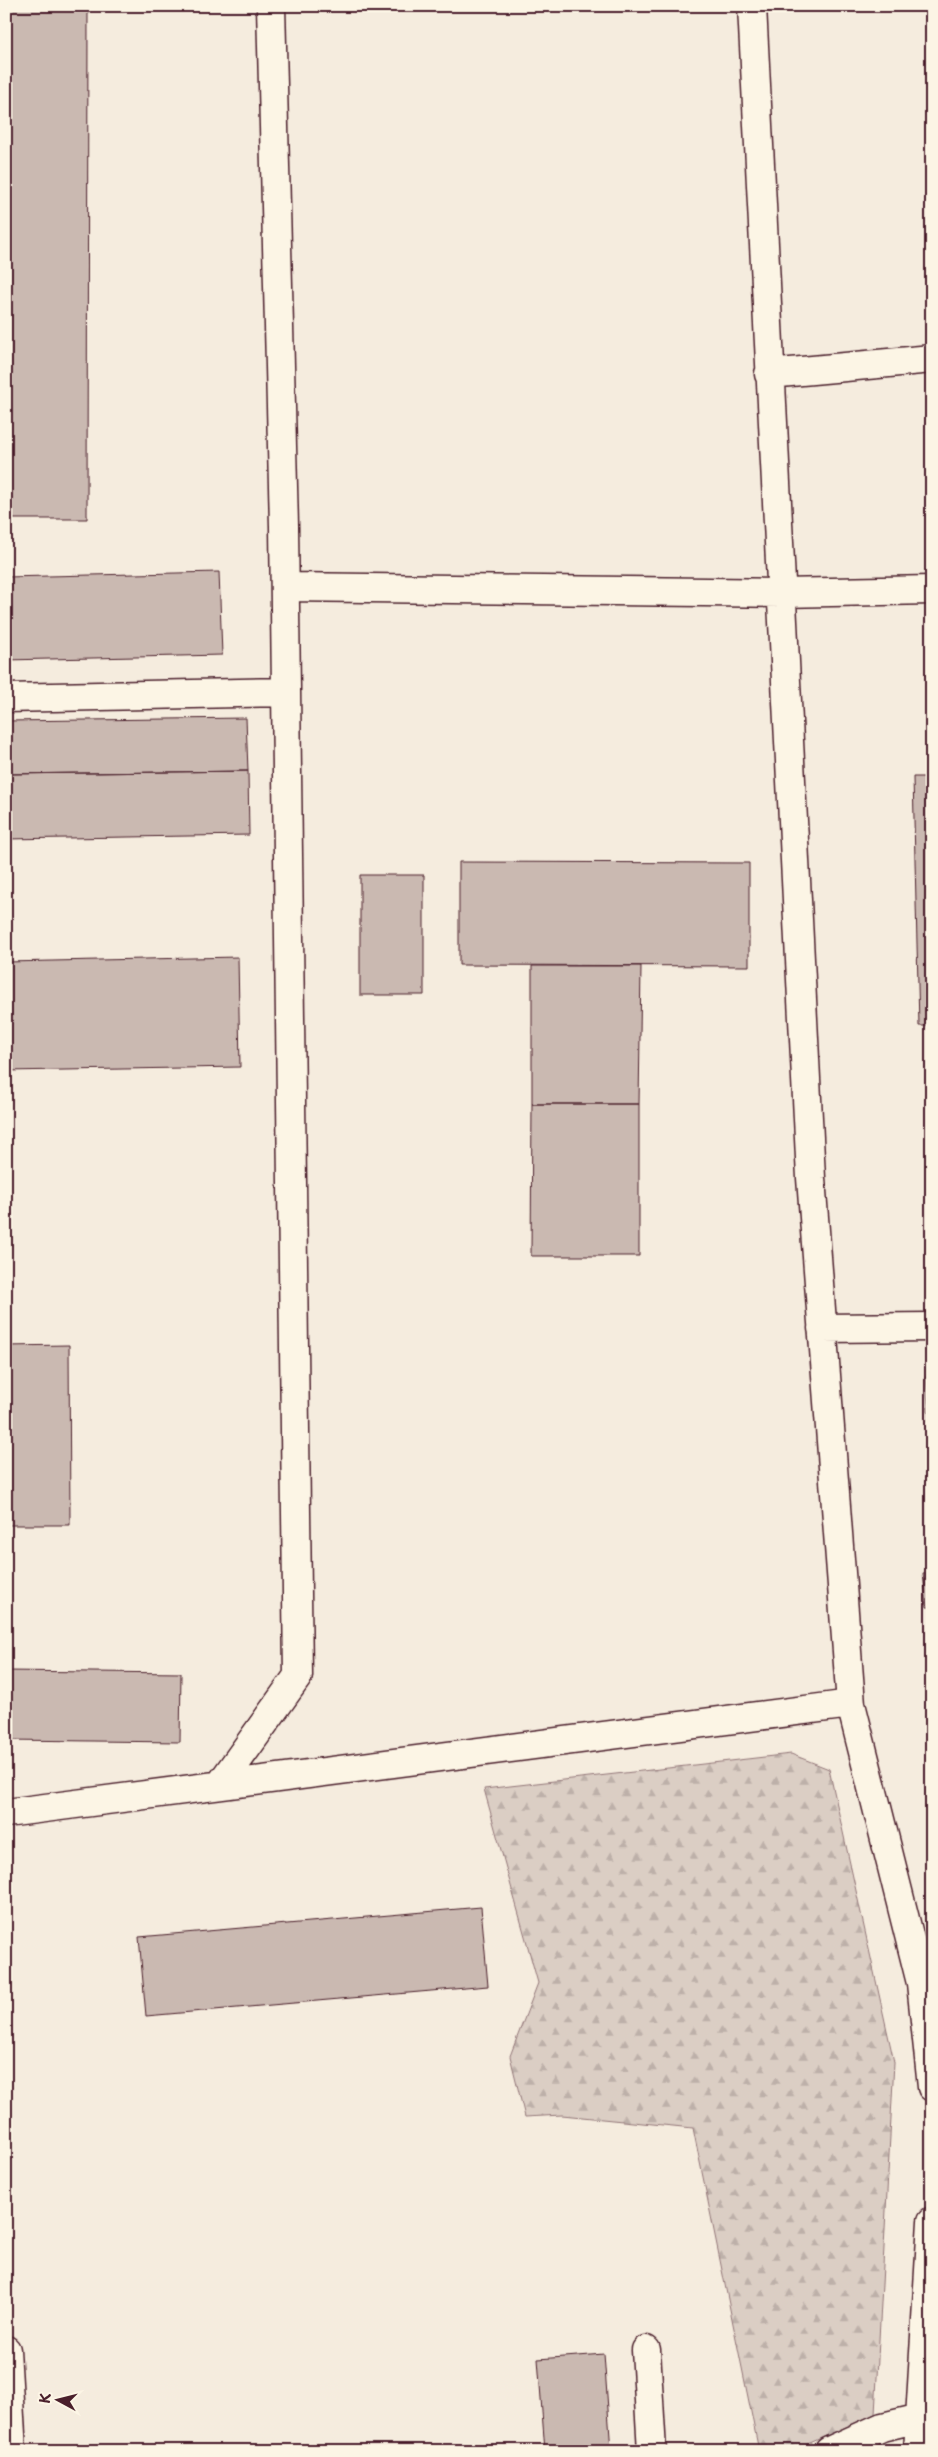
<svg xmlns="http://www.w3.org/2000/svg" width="938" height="2457" font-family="'Playpen Sans',sans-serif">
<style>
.forest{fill:url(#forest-firs);stroke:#927678}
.building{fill:#cab9b1;stroke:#4a1f2b}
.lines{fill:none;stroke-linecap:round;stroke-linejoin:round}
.minor-casing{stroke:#4a1f2b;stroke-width:31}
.minor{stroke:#fcf5e5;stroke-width:28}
</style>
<defs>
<pattern id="forest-firs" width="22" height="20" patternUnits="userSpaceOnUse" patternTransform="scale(1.25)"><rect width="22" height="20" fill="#dbcec4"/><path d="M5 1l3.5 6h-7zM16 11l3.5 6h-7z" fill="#bdb0a9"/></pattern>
</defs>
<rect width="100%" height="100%" fill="#f5ecde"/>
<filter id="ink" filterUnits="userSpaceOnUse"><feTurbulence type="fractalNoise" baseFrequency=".02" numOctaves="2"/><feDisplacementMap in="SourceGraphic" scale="10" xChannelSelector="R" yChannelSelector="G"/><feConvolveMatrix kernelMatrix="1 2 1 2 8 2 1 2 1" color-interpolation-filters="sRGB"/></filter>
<g filter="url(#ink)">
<path class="forest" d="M791,1754L829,1769L894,2062L875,2414L792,2451H759L693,2128L562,2115L525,2117L510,2056L538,1983L484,1789Z"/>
<path class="building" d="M6,6H88L87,519H6Z
M219,572L222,655L6,660V577Z
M246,718L248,771L6,774V721Z
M248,771L249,835L6,839V774Z
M913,777H932V1026H919Z
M459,862L749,863V966L459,965Z
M360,875H424V995H360Z
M238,957L240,1067L6,1071V962Z
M532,966H641L639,1104H532Z
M532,1104H639V1256H531Z
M69,1345L70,1525H6V1346Z
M926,1375H932V1438H930Z
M932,1573V1607H927L923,1574Z
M6,1671L181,1673L180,1742L6,1740Z
M481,1907L488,1986L146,2016L139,1937Z
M604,2354L611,2451H545L538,2359Z"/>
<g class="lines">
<defs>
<path id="minor" d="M752,6L811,1178L851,1704L921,1983L932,2087
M769,374L932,359
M285,587L781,593L932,590
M6,698L286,692
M822,1328L932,1327
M220,1785L298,1676L284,526L271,6
M6,1813L851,1704
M6,2350L12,2451
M646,2350L652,2451
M829,2451L882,2427L920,2418
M918,2451L932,2221"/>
</defs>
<use href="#minor" class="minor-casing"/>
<use href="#minor" class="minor"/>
</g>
</g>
<rect width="938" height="2457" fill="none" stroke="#fcf5e5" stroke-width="25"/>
<rect x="12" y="12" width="913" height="2432" fill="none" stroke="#4a1f2b" stroke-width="2" filter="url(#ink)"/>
<g transform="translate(58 2400) rotate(277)" stroke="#fcf5e5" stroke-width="4" paint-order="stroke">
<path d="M0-4L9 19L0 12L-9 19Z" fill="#4a1f2b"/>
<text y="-8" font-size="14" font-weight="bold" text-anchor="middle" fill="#4a1f2b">K</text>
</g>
</svg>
